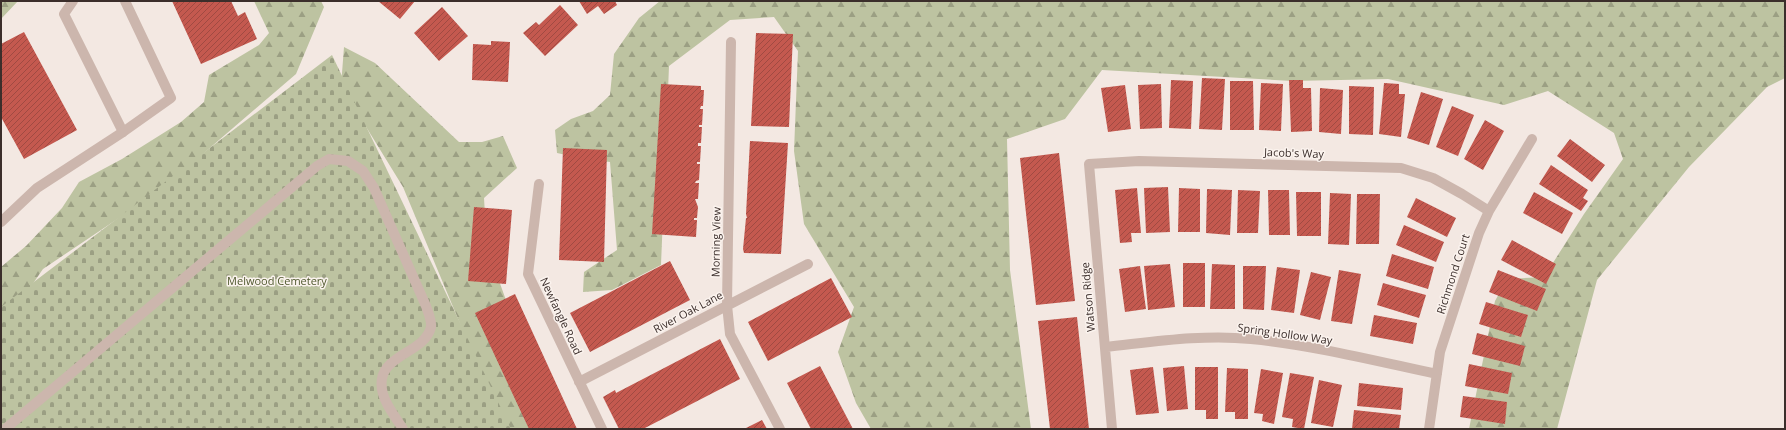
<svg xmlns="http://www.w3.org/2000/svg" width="1786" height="430" font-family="'Open Sans',sans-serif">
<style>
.forest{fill:url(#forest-firs)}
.cemetery{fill:url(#cemetery-stones)}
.building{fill:url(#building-hatch)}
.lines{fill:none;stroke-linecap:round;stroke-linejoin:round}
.service{stroke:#ccb6ad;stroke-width:10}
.minor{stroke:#ccb6ad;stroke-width:10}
.labels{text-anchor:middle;stroke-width:3;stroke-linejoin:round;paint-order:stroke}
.street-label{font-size:11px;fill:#3b2e2b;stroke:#fbf3ee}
.park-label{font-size:11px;fill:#50592f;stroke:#fbf3ee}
</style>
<defs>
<pattern id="forest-firs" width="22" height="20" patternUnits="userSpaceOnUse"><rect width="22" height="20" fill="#bdc3a1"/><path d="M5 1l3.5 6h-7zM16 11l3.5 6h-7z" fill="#9b9f83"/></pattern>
<pattern id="cemetery-stones" width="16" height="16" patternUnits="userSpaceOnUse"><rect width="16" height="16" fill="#bdc3a1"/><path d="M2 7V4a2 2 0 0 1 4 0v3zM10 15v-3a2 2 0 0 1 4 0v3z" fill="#9b9f83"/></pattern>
<pattern id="building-hatch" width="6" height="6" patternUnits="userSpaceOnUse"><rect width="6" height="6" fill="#c4594f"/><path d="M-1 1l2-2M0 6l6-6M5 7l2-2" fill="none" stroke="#a04a42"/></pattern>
</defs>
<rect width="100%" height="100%" fill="#f3e8e2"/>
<path class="forest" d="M1,1H18L1,19Z
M254,1H321L324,7L296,74L162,189L43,269L7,321L1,326V267L26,246L62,208L79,182L122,159L181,122L204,102L209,75L259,45L269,33Z
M660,1H1785V78L1767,87L1689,167L1597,280L1557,429H1469L1495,301L1507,279L1544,277L1584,214L1623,159L1614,133L1548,91L1504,105L1388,79L1292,81L1102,70L1065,119L1007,139L1010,270L1031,429H871L856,403L838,352L854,307L804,224L794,151L798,51L774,17L730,20L669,66L661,265L612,290L583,292L584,272L617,250L610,162L580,158L557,153L555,130L571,119L593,111L610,95L614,54L639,18Z
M344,47L375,63L459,142H482L503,136L517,168L484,198L487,247L552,429H504L403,187L341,86Z"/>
<path class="cemetery" d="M332,55L511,429H1V307Z"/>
<path class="building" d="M172,1H231L238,16L245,12L257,39L201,64Z
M378,1H415L400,19Z
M579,1H615L617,5L604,14L598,6L587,14Z
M560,5L578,25L545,56L523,33L536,22L539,25Z
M442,7L468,36L439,61L414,33Z
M24,32L77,130L24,159L1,117V44Z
M756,33L793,34L789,127L751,126Z
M491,41L510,42L508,82L472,80L473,44L491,45Z
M1202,78L1225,79L1222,130L1199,129Z
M1171,80L1193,81L1191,129L1169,128Z
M1289,80H1303V88H1311L1312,131L1291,132Z
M1230,81H1253L1254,130H1230Z
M1261,83L1283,84L1281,131L1259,130Z
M1384,83L1399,84V94H1405L1401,137L1379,134Z
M661,84L701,86V90H704L703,106H701L700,109H703L702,125H699V127H702L701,143H698V146H701L700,162H697V164H700L699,180L696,181L695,183H699L698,199H695L698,207L697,218H694V220H697L696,237L652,234Z
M1161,84L1162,128L1140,129L1138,85Z
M1125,85L1131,129L1108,132L1101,88Z
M1349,86L1374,87L1373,135L1349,134Z
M1320,88L1343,90L1341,134L1319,132Z
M1421,92L1443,99L1429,145L1407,138Z
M1452,106L1474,115L1458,156L1436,147Z
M1485,120L1504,131L1483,170L1464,159Z
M1570,139L1605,165L1592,182L1557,156Z
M750,141L788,143L781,254L744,253L743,249L746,218H747L746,214Z
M563,148L607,150L604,262L559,260Z
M1059,153L1075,301L1036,305L1020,158Z
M1551,165L1588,190L1583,198L1588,201L1581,211L1539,184Z
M1168,187L1170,232L1146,233L1144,188Z
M1137,188L1141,233H1131L1132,242L1120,243L1115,190Z
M1179,188L1200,189V232H1178Z
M1207,189L1232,190L1230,235L1206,233Z
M1238,190L1260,191L1258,233H1237Z
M1268,190H1289L1290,235H1269Z
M1296,192H1321V236H1297Z
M1534,192L1573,213L1562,234L1523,213Z
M1330,193L1351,194L1349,245L1328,244Z
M1357,194H1380L1379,244H1356Z
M1416,198L1456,218L1447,237L1407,217Z
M474,207L512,210L506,284L468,281Z
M1404,225L1444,242L1436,262L1396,245Z
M1512,240L1556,264L1546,284L1501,260Z
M1392,254L1434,267L1428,289L1386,276Z
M670,261L690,300L590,352L570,313Z
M1183,263H1205V307H1183Z
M1170,264L1175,307L1148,310L1144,266Z
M1212,264L1235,265V309H1210Z
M1140,266L1146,309L1125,312L1119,269Z
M1243,266H1266L1264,310L1243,309Z
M1277,267L1300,270L1294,313L1271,310Z
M1339,270L1361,274L1352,324L1331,321Z
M1498,270L1546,289L1537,311L1489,292Z
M1311,272L1331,277L1320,320L1300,315Z
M831,278L852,317L768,361L748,322Z
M1383,283L1426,295L1419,318L1377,305Z
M515,294L577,429H529L475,313Z
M1486,302L1528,315L1521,337L1479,324Z
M1374,315L1417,323L1413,344L1370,336Z
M1077,317L1089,429H1050L1038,321Z
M1477,333L1525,346L1520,366L1472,354Z
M720,339L740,379L643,429H619L603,397L615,390L616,393Z
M1469,364L1512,373L1508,394L1465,386Z
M820,366L853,429H811L787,383Z
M1184,366L1188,409L1167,411L1163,368Z
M1153,367L1159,413L1136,415L1130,370Z
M1195,367H1218V419H1206V410H1195Z
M1227,368L1248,369V419H1235V412H1225Z
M1261,369L1283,373L1274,424L1262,421L1263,414L1254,413Z
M1290,373L1314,377L1304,429L1292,427L1293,419L1282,417Z
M1319,380L1342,385L1333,427L1311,423Z
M1359,383L1403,388L1401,410L1357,406Z
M1463,396L1507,402L1505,424L1460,417Z
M1354,410L1401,415L1399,429H1352Z
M762,420L767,429H744Z"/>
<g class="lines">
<path class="service" d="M73,1L64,14L123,132L171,98L125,1
M5,429L317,166L329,159L348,161L363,171L374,188L426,306C428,312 432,321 431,327C424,356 372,354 383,394C386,406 397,419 403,429"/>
<path class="minor" d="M731,42L727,305L730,334L780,429
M539,184L528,274L602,429
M1,222L37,188L123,132
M1105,347C1153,342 1202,334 1251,339C1313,345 1376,361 1437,374
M579,382L808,264
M1112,429L1089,164L1139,161L1401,168L1433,178L1462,194L1489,211
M1429,429L1440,352L1479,233L1489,211L1532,139"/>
</g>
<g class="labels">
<g class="street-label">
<text transform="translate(1294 153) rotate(2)" y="4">Jacob's Way</text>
<text transform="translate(716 242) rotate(-89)" y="4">Morning View</text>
<text transform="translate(1453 274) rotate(-72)" y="4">Richmond Court</text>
<text transform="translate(1088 297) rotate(-95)" y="4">Watson Ridge</text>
<text transform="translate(688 312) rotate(-28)" y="4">River Oak Lane</text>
<text transform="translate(561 316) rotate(65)" y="4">Newfangle Road</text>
<text transform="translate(1285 334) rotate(8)" y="4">Spring Hollow Way</text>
</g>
<g class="park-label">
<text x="277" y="285">Melwood Cemetery</text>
</g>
</g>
<rect width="1786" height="430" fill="none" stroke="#3b2e2b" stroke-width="4"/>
</svg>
